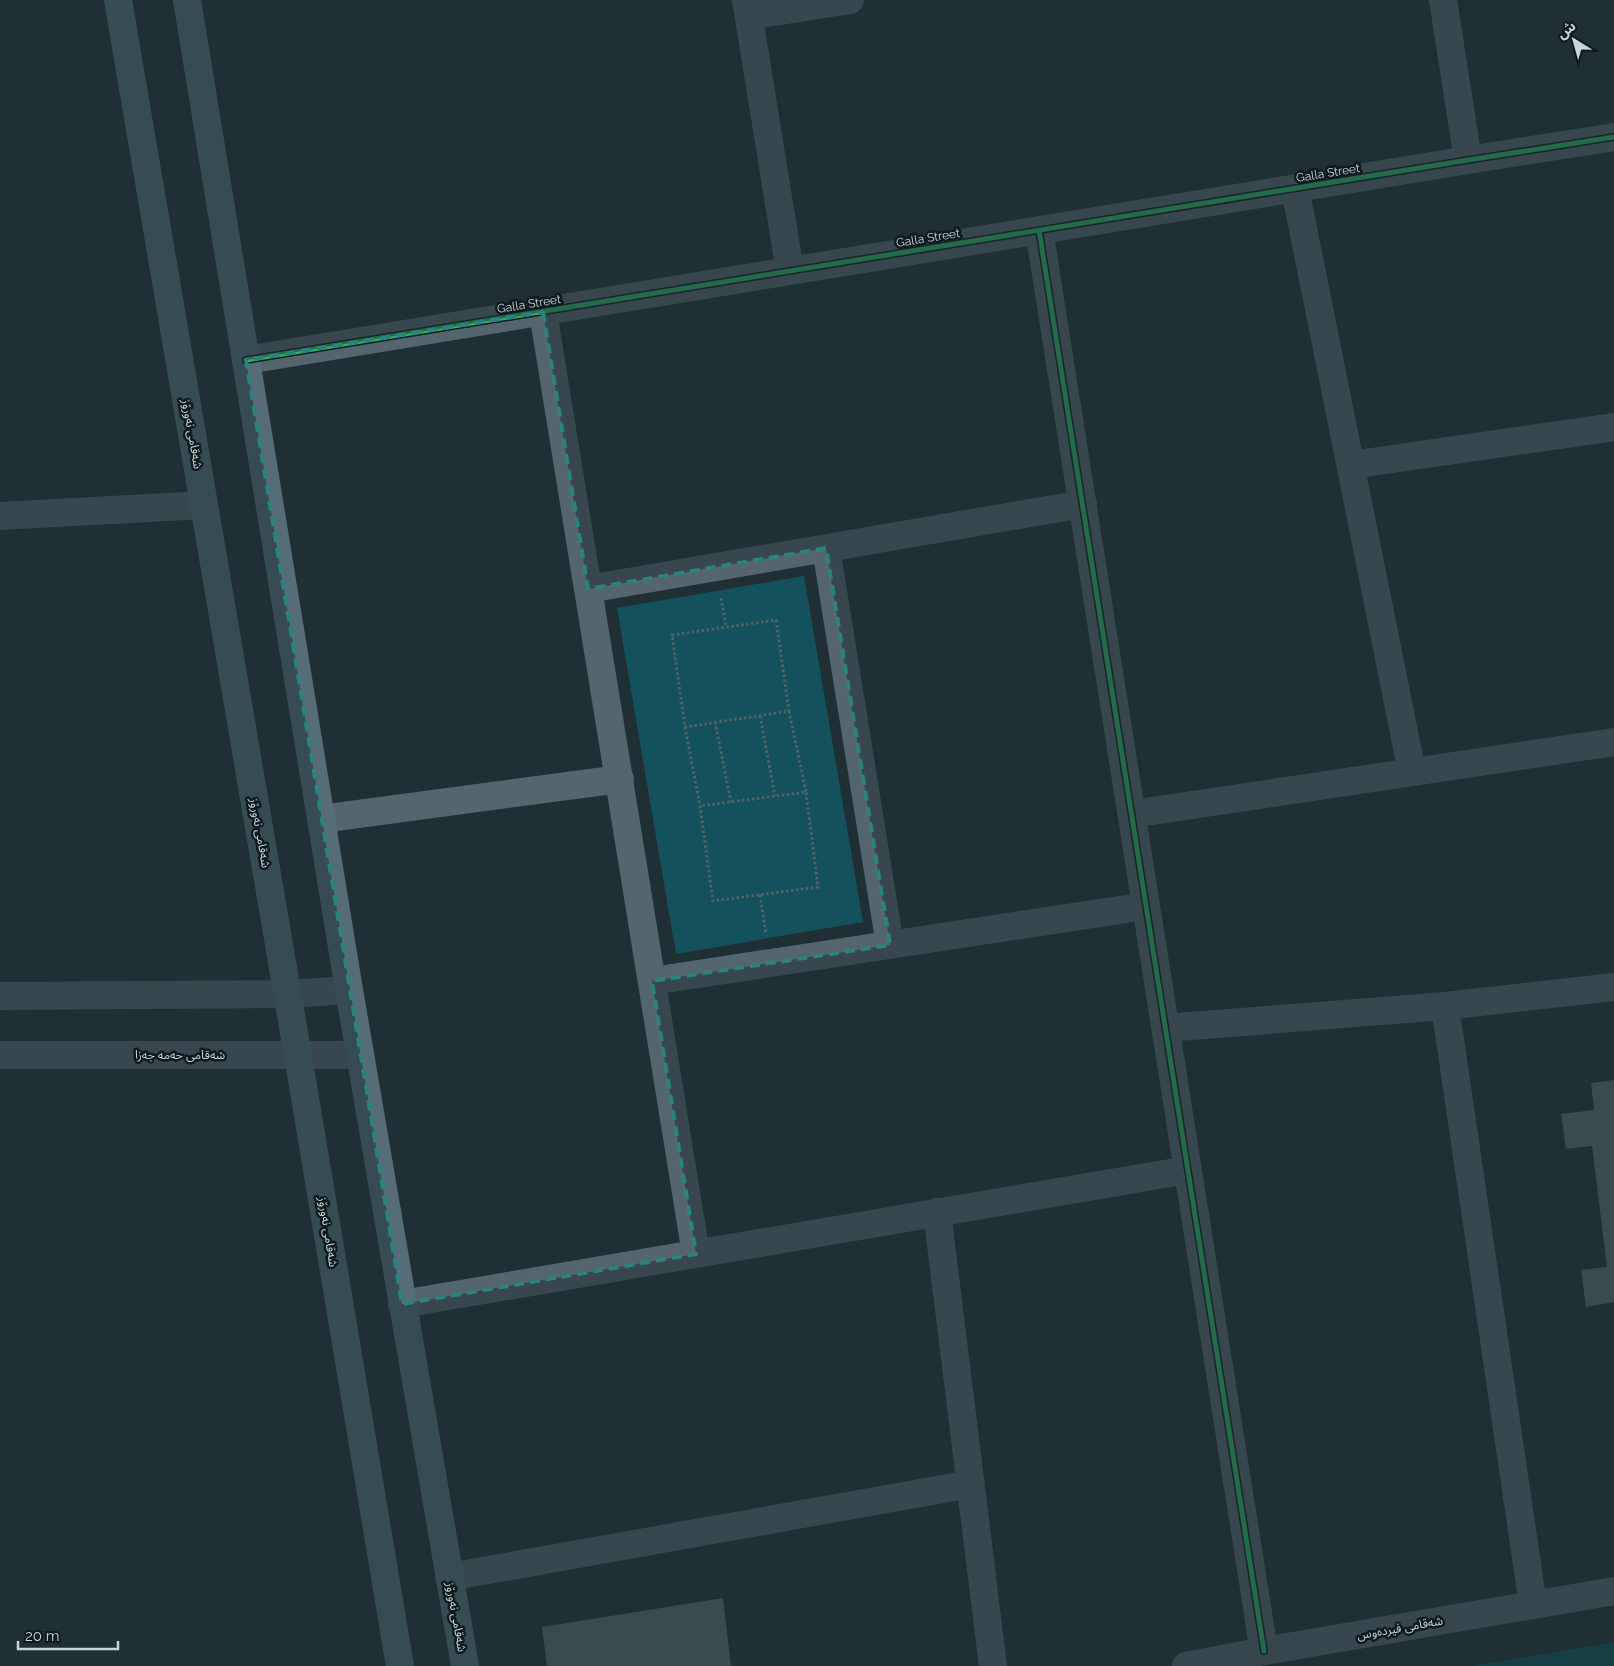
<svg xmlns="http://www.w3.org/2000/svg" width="1614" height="1666" font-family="Raleway,'Noto Sans Arabic',sans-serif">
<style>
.green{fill:#13525d}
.building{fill:#576f70}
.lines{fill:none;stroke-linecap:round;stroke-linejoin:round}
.path{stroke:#546267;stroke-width:3;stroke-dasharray:2.5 2.5;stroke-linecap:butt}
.minor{stroke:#54656d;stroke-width:28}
.major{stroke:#566d78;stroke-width:28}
.cycleway-casing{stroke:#0e1a1d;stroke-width:8}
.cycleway{stroke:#2db169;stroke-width:5}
.marked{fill:none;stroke:#2a847e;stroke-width:4;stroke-dasharray:10 6;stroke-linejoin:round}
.labels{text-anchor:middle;stroke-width:5;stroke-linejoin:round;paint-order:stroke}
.street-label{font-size:12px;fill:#c6d6da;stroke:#0e1a1d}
</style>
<rect width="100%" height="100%" fill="#1f2f33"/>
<path class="green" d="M804,576L863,922L676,954L617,608Z
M1614,1642V1666H1474Z"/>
<path class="building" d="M1614,1080V1302L1586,1307L1581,1270L1607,1267L1592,1146L1566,1149L1561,1114L1594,1110L1591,1083Z
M723,1598L731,1666H547L542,1627Z"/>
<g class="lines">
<path class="path" d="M721,598L726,627
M776,620L789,711L685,727L672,635Z
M789,711L806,792
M760,716L775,796
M715,722L731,802
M685,727L700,806L713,901L818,887L806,792L700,806
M760,895L766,934"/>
<path class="minor" d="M746,0L790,271
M1443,0L1468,160
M749,16L850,0
M1295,189L1412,772
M1039,230L1264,1651
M543,312L696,1254
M246,360L1468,160L1614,137
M1351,465L1614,427
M0,516L204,505
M826,548L890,945
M588,589L1083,504
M1132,814L1614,742
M321,819L620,779
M652,981L1146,906
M0,996L287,994L349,990
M1445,1006L1533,1605
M1166,1028L1445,1006L1614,987
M0,1055H360
M937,1212L993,1666
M402,1304L1188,1170
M449,1577L971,1484
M1186,1666L1264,1651L1614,1591"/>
<path class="major" d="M118,0L298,1056L400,1666
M187,0L349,990L465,1666"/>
<defs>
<path id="cycleway" d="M1039,230L1264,1651
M246,360L1468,160L1614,137"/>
</defs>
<use href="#cycleway" class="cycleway-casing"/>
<use href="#cycleway" class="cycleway"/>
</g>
<path d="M0 0H1614V1666H0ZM543,312L588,589L826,548L890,945L652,981L696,1254L402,1304L246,360Z" fill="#1f2f33" fill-opacity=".55" fill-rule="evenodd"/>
<path class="marked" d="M543,312L588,589L826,548L890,945L652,981L696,1254L402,1304L246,360Z"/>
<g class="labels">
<g class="street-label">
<text transform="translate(1328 173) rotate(-9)" y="4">Galla Street</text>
<text transform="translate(928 238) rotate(-9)" y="4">Galla Street</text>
<text transform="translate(529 304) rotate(-9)" y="4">Galla Street</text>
<text transform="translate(192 434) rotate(80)" y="4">شەقامی نەورۆز</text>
<text transform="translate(260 833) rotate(80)" y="4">شەقامی نەورۆز</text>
<text x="180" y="1059">شەقامی حەمە جەزا</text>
<text transform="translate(328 1232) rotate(81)" y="4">شەقامی نەورۆز</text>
<text transform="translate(456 1617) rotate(80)" y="4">شەقامی نەورۆز</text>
<text transform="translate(1400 1628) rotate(-10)" y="4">شەقامی فیردەوس</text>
</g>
</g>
<g transform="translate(1574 40) rotate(323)" stroke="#0e1a1d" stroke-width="4" paint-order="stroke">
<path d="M0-4L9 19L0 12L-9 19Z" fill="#c6d6da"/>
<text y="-8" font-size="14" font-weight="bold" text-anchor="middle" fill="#c6d6da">ش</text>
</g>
<path d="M18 1641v8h100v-8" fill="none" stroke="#c6d6da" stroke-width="2.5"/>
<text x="25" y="1641" font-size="15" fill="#c6d6da" stroke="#0e1a1d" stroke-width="4" paint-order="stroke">20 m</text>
</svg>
